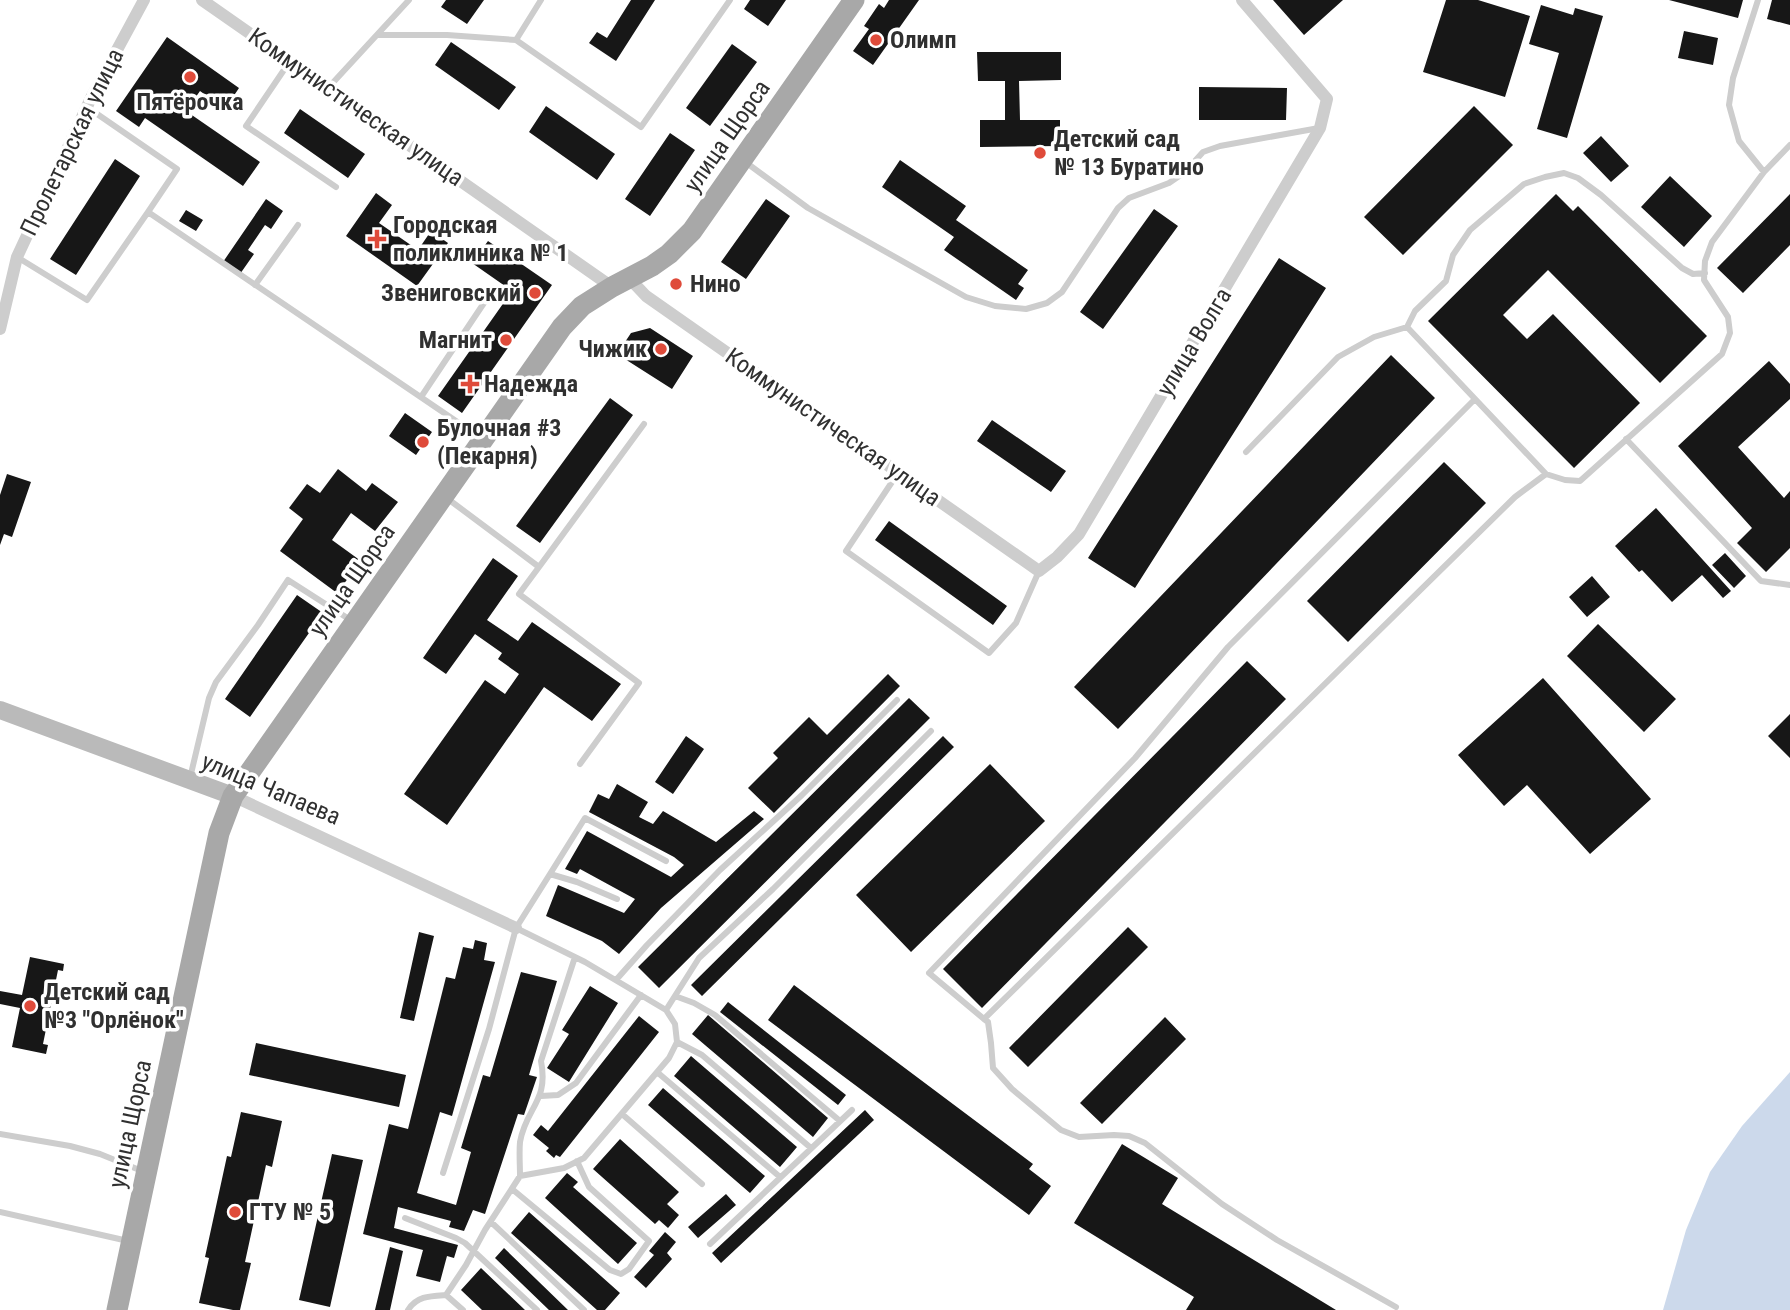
<svg xmlns="http://www.w3.org/2000/svg" width="1790" height="1310" font-family="'Roboto Condensed',sans-serif">
<style>
.water{fill:#ccd9eb}
.building{fill:#171717}
.lines{fill:none;stroke-linecap:round;stroke-linejoin:round}
.lane{stroke:#cdcdcd;stroke-width:6}
.street{stroke:#cdcdcd;stroke-width:12}
.secondary{stroke:#bababa;stroke-width:18}
.primary{stroke:#a8a8a8;stroke-width:21}
.poi-dot{fill:#df4b3a;stroke:#fff;stroke-width:2.5}
.labels{text-anchor:middle;stroke-width:7;stroke-linejoin:round;paint-order:stroke}
.poi-label{font-size:24px;font-weight:bold;fill:#303030;stroke:#fff;text-anchor:start}
.street-label{font-size:24px;fill:#303030;stroke:#fff}
</style>
<rect width="100%" height="100%" fill="#fff"/>
<path class="water" d="M1790,1072V1310H1663L1686,1230L1710,1172L1742,1126Z"/>
<path class="building" d="M446,0H484L467,24L441,7Z
M631,0H655L616,61L589,43L597,32L607,38Z
M750,0H786L768,26L744,9Z
M889,0H919L873,65L853,51L869,29L864,26L879,4L884,8Z
M1273,0H1343L1304,35Z
M1446,0H1478L1530,16L1505,97L1423,72Z
M1669,0H1743L1738,18Z
M1772,0H1790V25L1767,19Z
M1541,5L1573,15L1575,8L1603,16L1567,138L1537,129L1559,53L1529,44Z
M1684,31L1718,38L1713,65L1678,58Z
M167,37L239,88L225,109L200,91L186,111L260,162L243,186L145,118L139,127L116,111Z
M451,42L516,87L499,110L435,65Z
M732,44L757,62L710,126L686,108Z
M977,52H1061V80L1019,81L1020,120H1060V146L980,147V120H1005V81H978Z
M1199,87L1287,88L1286,120H1199Z
M546,106L615,154L597,180L529,132Z
M1474,106L1513,145L1403,255L1364,217Z
M300,109L365,154L348,178L284,133Z
M670,133L695,150L650,216L625,199Z
M1601,136L1629,166L1611,182L1583,153Z
M115,159L140,176L76,275L50,259Z
M900,160L966,206L956,220L1028,270L1018,284L1024,288L1016,300L944,250L954,237L882,187Z
M1670,176L1712,216L1684,247L1641,207Z
M376,193L392,205L379,223L418,250L431,231L448,243L417,286L346,236Z
M1556,194L1573,211L1578,206L1707,336L1660,383L1548,270L1503,315L1527,339L1553,314L1640,403L1574,468L1428,321Z
M1790,194V245L1743,293L1717,268Z
M266,199L283,211L271,229L265,225L248,250L254,254L240,274L223,262Z
M766,199L790,216L746,279L721,262Z
M1154,209L1178,226L1103,329L1080,312Z
M186,210L203,220L196,231L179,221Z
M488,241L552,285L462,413L438,396L512,291L472,263Z
M1279,258L1326,288L1135,588L1088,558Z
M650,328L693,356L672,389L617,354L631,333Z
M1391,355L1435,398L1118,729L1074,687Z
M1769,361L1790,384V399L1738,447L1784,498L1790,491V548L1766,572L1737,543L1752,528L1678,446Z
M610,398L633,415L540,543L516,526Z
M405,413L432,432L416,455L389,436Z
M992,420L1066,471L1051,492L977,441Z
M1444,462L1486,503L1348,642L1307,601Z
M338,469L366,491L372,483L398,502L375,531L351,513L332,540L361,561L337,593L280,551L303,519L289,508L307,484L320,493Z
M7,474L31,482L12,537L4,534L0,545V495Z
M1656,508L1731,591L1723,598L1702,575L1672,602L1642,570L1639,572L1615,546Z
M889,521L1007,606L993,625L875,540Z
M1725,553L1746,576L1734,588L1712,565Z
M493,558L518,576L487,620L518,641L532,622L621,684L592,721L544,687L447,825L404,794L485,680L505,694L519,674L498,659L502,653L475,634L446,674L423,658Z
M1592,576L1610,597L1587,617L1569,597Z
M297,595L323,613L250,717L225,699Z
M1598,624L1676,699L1644,732L1567,656Z
M1247,661L1286,699L982,1008L943,969Z
M888,674L900,686L774,813L748,788L778,758L773,753L809,717L827,735Z
M1543,678L1651,799L1590,854L1527,785L1504,806L1458,755Z
M909,698L930,718L659,988L638,967Z
M1790,714V758L1768,736Z
M686,736L704,749L673,794L655,782Z
M943,736L954,747L702,996L691,985Z
M990,764L1045,821L911,952L856,895Z
M617,784L648,802L639,817L653,824L663,811L716,842L754,811L764,819L661,908L619,954L602,941L546,916L558,885L624,913L635,899L580,869L577,874L565,869L587,831L671,877L684,865L674,857L589,812L598,794L609,799Z
M1128,927L1148,947L1028,1067L1009,1048Z
M419,932L434,936L414,1021L400,1018Z
M475,940L487,943L484,960L495,962L452,1116L440,1112L417,1193L456,1205L471,1152L461,1148L483,1075L490,1077L521,972L557,981L529,1075L537,1077L524,1115L518,1114L485,1214L473,1210L464,1231L449,1227L451,1221L398,1207L394,1228L458,1245L454,1258L447,1256L440,1282L416,1276L423,1250L363,1234L389,1124L408,1129L446,977L455,979L463,947L473,949Z
M30,957L64,964L63,971L58,970L43,1044L48,1045L46,1054L12,1047L20,1008L0,1004V991L22,995Z
M794,985L1033,1164L1029,1169L1051,1186L1029,1215L768,1020Z
M590,986L618,1003L569,1082L547,1068L569,1034L562,1030Z
M728,1002L846,1095L838,1105L720,1012Z
M708,1015L828,1118L813,1137L692,1034Z
M639,1016L659,1032L560,1157L556,1155L554,1158L546,1151L549,1148L533,1135L541,1125L548,1131Z
M1165,1017L1186,1039L1102,1124L1080,1103Z
M256,1043L406,1075L399,1107L249,1075Z
M691,1056L797,1147L780,1167L674,1076Z
M663,1088L765,1176L750,1193L648,1105Z
M865,1110L874,1120L721,1263L712,1253Z
M241,1112L282,1121L272,1167L266,1165L245,1262L251,1263L240,1310H233L199,1303L209,1258L205,1257L227,1156L231,1157Z
M620,1139L679,1192L667,1204L679,1215L668,1228L659,1220L655,1224L593,1169Z
M1122,1144L1178,1178L1162,1204L1336,1310H1186L1194,1297L1074,1223Z
M332,1154L363,1160L330,1307L299,1300Z
M567,1173L578,1182L573,1187L637,1243L618,1264L545,1198Z
M726,1194L736,1205L698,1238L688,1227Z
M529,1212L620,1293L605,1310H597L511,1233Z
M665,1232L676,1242L667,1253L672,1259L646,1288L634,1277L654,1255L649,1251Z
M390,1247L403,1251L390,1310H375Z
M504,1248L568,1310H549L495,1258Z
M481,1268L525,1310H482L461,1290Z"/>
<g class="lines">
<path class="lane" d="M377,35H447L516,40L541,0
M516,40L641,127L730,0
M290,61L246,126L336,187
M328,88L409,0
M87,107L177,169L148,212
M744,161L808,208L966,297L995,306L1026,309L1047,303L1062,292L1118,208L1129,198L1169,183L1185,172L1203,152L1220,146L1319,128
M1764,172L1790,145
M17,257L87,300L148,212L481,438
M255,285L298,225
M421,397L490,294
M1626,439L1761,581L1790,585
M1246,452L1338,357L1374,337L1407,327
M898,473L846,551L989,653L1016,623L1039,571
M1546,474L1407,327L1415,311L1446,281L1453,255L1470,230L1524,184L1545,177L1564,173L1578,178L1601,195L1682,268L1693,274L1705,273
M448,499L539,567L519,594L639,683L580,764
M539,567L644,424
M190,778L209,698L216,682L258,625L288,580L352,621
M550,874L585,818L666,861
M616,980L647,945L720,870L802,795L897,700
M675,996L694,1003L715,1015L840,1121
M666,1010L699,958L773,889L931,731
M984,1019L929,973L1135,758L1228,647L1475,399
M677,1042L702,1055L811,1148
M657,1072L780,1177
M541,1096L558,1095L576,1083L641,995
M622,1114L702,1184
M0,1134L70,1146L100,1154L142,1171
M443,1173L489,1029L516,928L550,874L577,882L617,899
M520,1176C520,1165 519,1152 520,1142C526,1107 549,1102 541,1061L575,957
M512,1189L610,1270L621,1274L629,1269L649,1241L589,1187L577,1161
M0,1212L128,1241
M405,1218L456,1238L465,1243L537,1310
M491,1222L584,1310
M710,1244L852,1110
M446,1295L463,1310
M1396,1307L1277,1240L1222,1204L1145,1143L1129,1136L1114,1135L1079,1137L1061,1130L1012,1089L993,1068L991,1043L988,1022L984,1019L1515,497L1546,474L1565,480L1580,481L1722,354L1730,333L1728,317L1704,280L1705,261L1712,242L1764,172L1739,141L1729,105L1733,78L1758,0
M408,1310C417,1296 430,1296 446,1295L466,1265L485,1230L520,1176L564,1168L584,1158L669,1058L677,1042L675,1024L666,1010L585,962L516,928"/>
<path class="street" d="M202,0L612,287
M630,279L646,296L1039,571L1057,557L1079,534L1320,128L1327,99L1242,0
M0,329L17,257L91,98L144,0
M233,796L516,928"/>
<path class="secondary" d="M0,710L233,796"/>
<path class="primary" d="M117,1310L219,833L233,796L562,327L582,306L612,287L652,266L669,254L692,231L854,0"/>
</g>
<g class="poi-dot">
<circle cx="876" cy="40" r="7"/>
<circle cx="190" cy="77" r="7"/>
<circle cx="1040" cy="153" r="7"/>
<path d="M373.5 228.5h7v7h7v7h-7v7h-7v-7h-7v-7h7z"/>
<circle cx="676" cy="284" r="7"/>
<circle cx="535" cy="293" r="7"/>
<circle cx="506" cy="340" r="7"/>
<circle cx="661" cy="349" r="7"/>
<path d="M466.5 373.5h7v7h7v7h-7v7h-7v-7h-7v-7h7z"/>
<circle cx="423" cy="442" r="7"/>
<circle cx="30" cy="1006" r="7"/>
<circle cx="235" cy="1212" r="7"/>
</g>
<g class="labels">
<g class="poi-label">
<text x="890" y="48">Олимп</text>
<text x="190" y="110" text-anchor="middle">Пятёрочка</text>
<text x="1054" y="147">Детский сад<tspan x="1054" dy="28">№ 13 Буратино</tspan></text>
<text x="393" y="233">Городская<tspan x="393" dy="28">поликлиника № 1</tspan></text>
<text x="690" y="292">Нино</text>
<text x="521" y="301" text-anchor="end">Звениговский</text>
<text x="492" y="348" text-anchor="end">Магнит</text>
<text x="647" y="357" text-anchor="end">Чижик</text>
<text x="484" y="392">Надежда</text>
<text x="437" y="436">Булочная #3<tspan x="437" dy="28">(Пекарня)</tspan></text>
<text x="44" y="1000">Детский сад<tspan x="44" dy="28">№3 "Орлёнок"</tspan></text>
<text x="249" y="1220">ГТУ № 5</text>
</g>
<g class="street-label">
<text transform="translate(356 107) rotate(35)" y="8">Коммунистическая улица</text>
<text transform="translate(727 136) rotate(-55)" y="8">улица Щорса</text>
<text transform="translate(72 142) rotate(-64)" y="8">Пролетарская улица</text>
<text transform="translate(1194 342) rotate(-59)" y="8">улица Волга</text>
<text transform="translate(833 427) rotate(35)" y="8">Коммунистическая улица</text>
<text transform="translate(352 580) rotate(-55)" y="8">улица Щорса</text>
<text transform="translate(271 789) rotate(23)" y="8">улица Чапаева</text>
<text transform="translate(130 1124) rotate(-78)" y="8">улица Щорса</text>
</g>
</g>
</svg>
